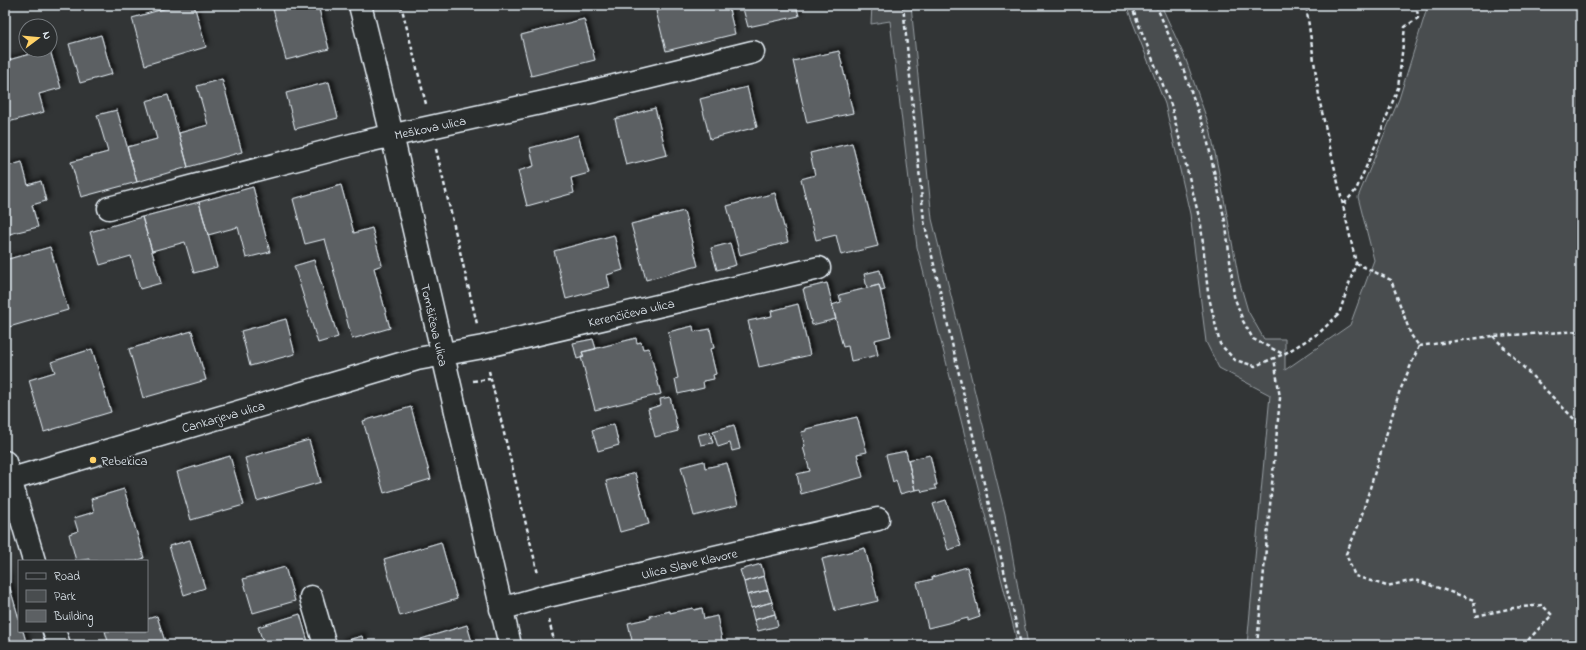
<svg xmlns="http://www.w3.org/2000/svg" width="1586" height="650" font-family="'Indie Flower',sans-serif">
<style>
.green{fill:#494d4f;stroke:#989fa4}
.building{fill:#5c6063;stroke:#e8f1f8;filter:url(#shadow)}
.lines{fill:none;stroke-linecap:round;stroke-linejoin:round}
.minor-casing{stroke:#e8f1f8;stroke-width:25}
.path{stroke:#e8f1f8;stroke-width:2.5;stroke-dasharray:4 3;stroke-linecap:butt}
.minor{stroke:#2a2d2e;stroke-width:22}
.poi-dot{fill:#ffd166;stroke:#2a2d2e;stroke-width:1.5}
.labels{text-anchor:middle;stroke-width:4;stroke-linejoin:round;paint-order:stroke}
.street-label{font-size:13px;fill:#e8f1f8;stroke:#2a2d2e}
.poi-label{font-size:13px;fill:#e8f1f8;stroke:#2a2d2e;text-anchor:start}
</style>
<defs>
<filter id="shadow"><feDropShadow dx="3.5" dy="-3.5" stdDeviation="2" flood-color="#0009"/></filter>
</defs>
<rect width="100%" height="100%" fill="#323536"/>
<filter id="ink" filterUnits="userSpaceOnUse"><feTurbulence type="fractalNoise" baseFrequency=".025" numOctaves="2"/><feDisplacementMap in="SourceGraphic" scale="8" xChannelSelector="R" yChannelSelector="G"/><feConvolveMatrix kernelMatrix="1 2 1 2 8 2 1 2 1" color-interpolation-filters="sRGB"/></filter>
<g filter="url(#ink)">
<path class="green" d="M872,5H911L932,219L1005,514L1028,645H1017L1015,633L917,247L890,21L871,24Z
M1126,5H1161L1186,60L1210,128L1222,188L1239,280L1248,311L1264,339H1285V370L1350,325L1374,260L1358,197L1399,99L1428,5H1581V645H1247L1270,395L1219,368L1206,342L1190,214L1165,104Z"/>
<path class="building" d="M177,5H194L206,47L145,65L132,18Z
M272,5H318L329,49L286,60Z
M678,5H728L735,34L666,51L656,11Z
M742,5H796L799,16L748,27Z
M584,19L595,60L531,76L521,35Z
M101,35L112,74L80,83L69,44Z
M44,50H50L61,88L39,94L44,112L5,123V61Z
M839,51L853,113L807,123L793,61Z
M222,79L242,152L188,167L179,133L208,125L197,86Z
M329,82L338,118L295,129L286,93Z
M747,87L757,127L710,139L700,99Z
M168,95L188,167L137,182L127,147L157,139L146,101Z
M655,108L667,155L626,165L615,119Z
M117,110L137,182L81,197L71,162L108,152L97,115Z
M578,135L589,173L571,178L574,193L527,206L518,171L534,166L530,148Z
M852,143L878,246L841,255L836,235L816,240L801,179L815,175L810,153Z
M22,162L28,185L41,181L46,201L32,205L38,227L5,235V167Z
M341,185L354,233L372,228L382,265L374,268L390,328L352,339L325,239L305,244L293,199Z
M253,187L270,252L246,258L238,227L208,235L199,202Z
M775,193L788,242L740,255L727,206Z
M199,202L217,267L194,273L185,242L152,251L142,217Z
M684,211L698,266L646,280L631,224Z
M142,217L161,283L140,289L131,256L100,265L90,232Z
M614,235L623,270L607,275L610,287L566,299L554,251Z
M730,243L736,265L717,270L711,248Z
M50,247L68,310L9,327L5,312V260Z
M314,260L338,337L318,343L294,266Z
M880,270L885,290L881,291L879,285L867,288L864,274Z
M827,283L836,319L812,325L803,289Z
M879,285L891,336L875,340L878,355L851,361L848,346L843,347L832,305L841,302L839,295Z
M798,304L810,355L759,367L748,321L772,316L771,311Z
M286,319L295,354L250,366L241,331Z
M693,326L694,332L710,329L714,348L710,349L716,374L713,375L714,379L703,381L704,388L678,394L675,379L678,378L668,332Z
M192,331L206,380L143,398L129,349Z
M636,338L637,343L641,342L643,349L649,348L661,394L595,410L581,357H584L582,352Z
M593,339L596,349L582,352L584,357L577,359L573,343Z
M92,349L111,412L44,432L29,380L55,372L51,362Z
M670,397L678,431L655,437L648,409L661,405L660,399Z
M411,407L431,479L384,493L363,421Z
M857,417L867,452L857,454L863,477L801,494L797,474L810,471L803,447L805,446L801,432L806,431V429Z
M614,424L619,445L598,451L592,430Z
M734,425L740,449L732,451L730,443L718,447L713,431Z
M710,432L713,443L701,445L698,435Z
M309,440L321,482L257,501L245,458Z
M906,451L915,490L900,494L896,480L893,482L886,455Z
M930,455L937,485H934L936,489L922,492L921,489L915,490L908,460Z
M230,456L244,505L191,520L177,472Z
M704,461L705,468L727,463L738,505L694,516L681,467Z
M635,473L649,524L620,532L606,481Z
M124,489L144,558L136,561H89V559L76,561L69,534L78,531L74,518L94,512L91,499Z
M946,500L961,546L948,550L933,504Z
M190,540L205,588L184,595L169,546Z
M441,542L457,599L400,616L384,559Z
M865,548L878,601L835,611L822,559Z
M761,564L764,576L744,582L740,570Z
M285,567L295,601L253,613L243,579Z
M967,567L980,617L968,621V618L928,628L917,583L933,579L932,577Z
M5,571L19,619V631H23L27,645H5Z
M764,576L768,590L747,595L744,582Z
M768,590L772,602L751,608L747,595Z
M772,602L775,614L754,620L751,608Z
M693,608L694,610L702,608L704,619L717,616L723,645H633L628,623L651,618L650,616L670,611V613Z
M300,614L309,645H264L258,627Z
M775,614L778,626L758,631L754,620Z
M157,616L166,645H109L105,631H147V619Z
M467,625L473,645L478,643V645H422L421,639Z
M362,636L365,645H340V642Z"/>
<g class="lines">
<defs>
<path id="minor" d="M360,5L392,135L510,645
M109,208L367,141L590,92L753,52
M5,462L34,561
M5,481L417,359L483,347L819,268
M311,597L325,645
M501,609L543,597L878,519
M54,631L59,645"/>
</defs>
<use href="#minor" class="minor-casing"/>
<path class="path" d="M401,5L426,104
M903,5L924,221L1021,645
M1131,5L1171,105L1201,225L1208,293L1220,344L1235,360L1255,366L1284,354L1319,333L1339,314L1356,263L1320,103L1306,5
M1156,5L1184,71L1206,134L1226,226L1234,296L1243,321L1253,339L1283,354
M436,149L477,324
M1344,204L1356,190L1376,144L1398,88L1405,27L1418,18L1417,8L1418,5
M1356,263L1391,280L1411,335L1419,346
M1493,336L1576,421L1581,425
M1419,346L1399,393L1359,524L1346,554L1355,576L1387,586L1415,580L1474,600L1476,616L1513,608L1542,605L1552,615L1529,639L1526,645
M1419,346L1493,336L1581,331
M489,371L538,574
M473,381L490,379
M549,620L555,645
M1257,645L1280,398L1274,358"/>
<use href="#minor" class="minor"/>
</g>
</g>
<circle class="poi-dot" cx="93" cy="460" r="4"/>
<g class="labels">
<g class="street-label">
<text transform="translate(430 127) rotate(-12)" y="5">Meškova ulica</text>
<text transform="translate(631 312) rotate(-13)" y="5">Kerenčičeva ulica</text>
<text transform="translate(435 325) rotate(77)" y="5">Tomšičeva ulica</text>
<text transform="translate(223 416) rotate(-16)" y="5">Cankarjeva ulica</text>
<text transform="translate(689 563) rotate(-13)" y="5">Ulica Slave Klavore</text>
</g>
<g class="poi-label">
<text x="101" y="465">Rebekica</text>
</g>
</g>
<rect width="1586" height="650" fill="none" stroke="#2a2d2e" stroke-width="20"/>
<rect x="10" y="10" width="1566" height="630" fill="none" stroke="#e8f1f8" stroke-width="1.5" filter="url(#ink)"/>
<rect x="18" y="560" width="130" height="72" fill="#2a2d2e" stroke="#767b7f"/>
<rect x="26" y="573" width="20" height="6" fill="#2a2d2e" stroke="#767b7f"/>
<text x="54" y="580" font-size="12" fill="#e8f1f8">Road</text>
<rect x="26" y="590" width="20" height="12" fill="#494d4f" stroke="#767b7f"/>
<text x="54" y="600" font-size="12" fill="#e8f1f8">Park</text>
<rect x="26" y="610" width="20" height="12" fill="#5c6063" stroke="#767b7f"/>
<text x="54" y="620" font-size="12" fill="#e8f1f8">Building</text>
<g transform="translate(38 38) rotate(74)"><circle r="19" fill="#2a2d2e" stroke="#767b7f"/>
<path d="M0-3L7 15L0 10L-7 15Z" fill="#ffd166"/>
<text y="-6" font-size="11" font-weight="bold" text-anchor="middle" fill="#e8f1f8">N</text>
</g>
</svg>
